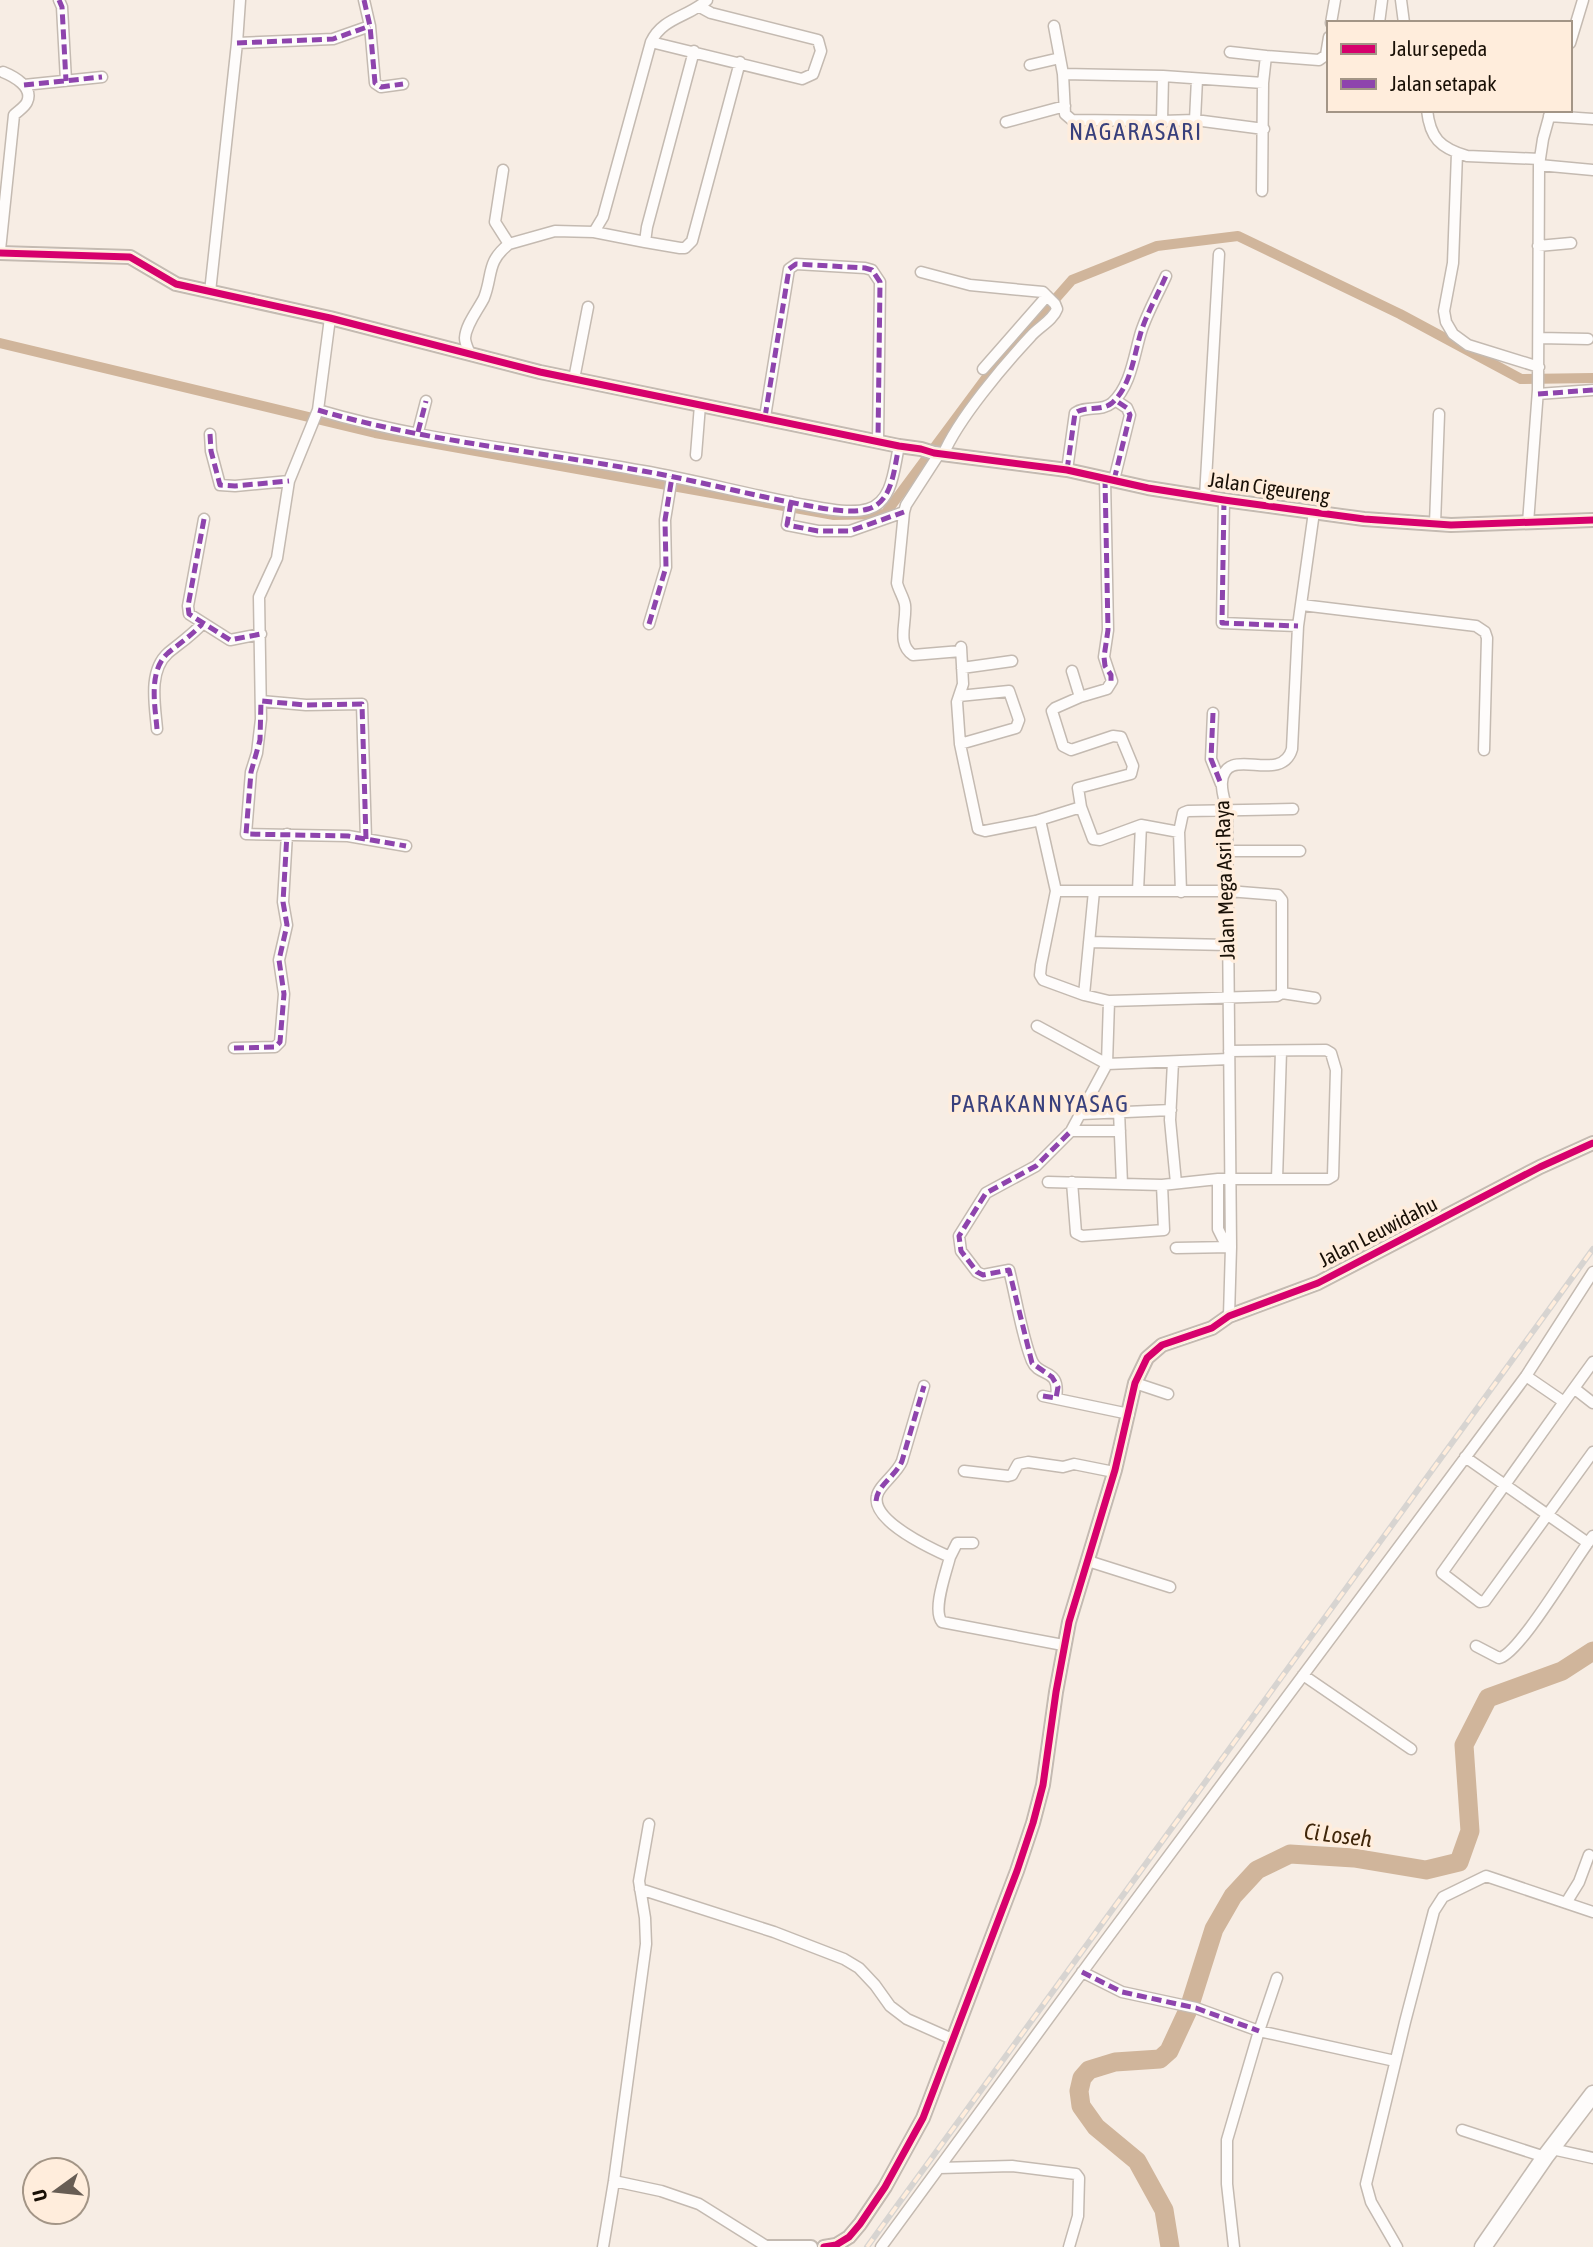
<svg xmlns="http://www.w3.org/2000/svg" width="1593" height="2247" font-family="'Asap Condensed',sans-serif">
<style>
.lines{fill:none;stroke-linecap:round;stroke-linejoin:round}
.canal{stroke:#d0b59b;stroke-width:10}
.river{stroke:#d0b59b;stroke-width:19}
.minor-casing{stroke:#c4bab1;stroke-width:13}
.tertiary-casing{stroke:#c4bab1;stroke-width:16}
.trunk-casing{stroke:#c4bab1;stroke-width:19}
.minor{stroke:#fefcfb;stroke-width:10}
.tertiary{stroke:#fefcfb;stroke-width:12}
.trunk{stroke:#fefcfb;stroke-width:16}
.rail-casing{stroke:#d7d4d1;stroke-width:6}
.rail{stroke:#ffeddc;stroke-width:3.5;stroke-dasharray:10;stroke-linecap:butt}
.quiet{stroke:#8e44ad;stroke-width:5;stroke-dasharray:10 5;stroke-linecap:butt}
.cycleway-casing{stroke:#ffeddc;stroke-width:11}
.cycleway{stroke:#d6006c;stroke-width:7}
.labels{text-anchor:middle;stroke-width:7;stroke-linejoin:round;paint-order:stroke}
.street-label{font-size:21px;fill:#191006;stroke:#ffeddc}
.water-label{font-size:23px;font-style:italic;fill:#40270b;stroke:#ffeddc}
.quarter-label{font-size:24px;letter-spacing:2px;fill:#39407c;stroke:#ffeddc}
</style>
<rect width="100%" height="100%" fill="#f7ede4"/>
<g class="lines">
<path class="canal" d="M0,343L375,433L834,515L885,514L986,378L1072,280L1157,246L1238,236L1400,314L1521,379L1593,378"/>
<path class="river" d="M1170,2247L1164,2210L1137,2161L1096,2127L1081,2106L1079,2091L1082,2078L1089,2070L1115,2062L1160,2059L1169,2051L1189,2008L1214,1929L1233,1896L1257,1870L1290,1854L1354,1858L1426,1870L1459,1862L1470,1831L1464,1745L1488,1698L1562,1671L1593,1651"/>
<defs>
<path id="minor" d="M59,0L62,7L66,81
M364,0L370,26L375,83L381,87L403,84
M1401,0L1404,23
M1331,23L1335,0
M1379,23L1382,0
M1054,26L1063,74L1065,114L1072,120L1162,121L1163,76
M651,42L802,79L813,74L821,51L818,40L711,13L700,7
M237,43L333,39L370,26
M1570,43L1583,0
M694,51L647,227L645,242L680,248H685L692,241L740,62
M1230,52L1266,56
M1030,65L1060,58
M1063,74L1163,76L1263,83L1266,56L1319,60L1326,55L1329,37
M24,85L102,77
M1427,110C1430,138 1440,148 1467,156L1540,159
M1549,116L1593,119
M1195,120L1197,79
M1162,121L1195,120L1264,129
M1006,122L1065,106
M1457,153L1453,263L1444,311L1446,322L1453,334L1468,345L1539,367
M1539,165L1593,170
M1262,191L1263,83
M594,232L645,242
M509,244L555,231L594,232L603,217L651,42C663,17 689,17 707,0
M1538,246L1571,243
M0,250L14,115C18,111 25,107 27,102C34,87 13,76 3,72
M921,272L970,285L1043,292L1055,304L1057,309C1053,320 1039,327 1031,336C1004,365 958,419 943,455
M210,292L237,43L240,0
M330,318L318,410L289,481L277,558L259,597L261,719L257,753L251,772L246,834L348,836L406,846
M1539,338L1588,339
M470,354C468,349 465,343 465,338C466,324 478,310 484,298C493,275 486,262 509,244L495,222L503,170
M983,369L1047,296
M574,379L588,307
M1538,394L1593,390
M318,410C422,441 536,451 643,471C699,481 754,496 810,506C827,509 851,514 868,509C893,502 894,468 899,446
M765,417L789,269L796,264L865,268L872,270L880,282L878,441
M418,432L426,401
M210,434L211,451L220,485L235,486L289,481
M939,454L906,505L904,512L897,583C899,591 904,598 905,605C907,622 896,644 913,655L961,651
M696,455L700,405
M1067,470L1075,413C1086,405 1101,412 1112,403C1131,386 1134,355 1141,332C1147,313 1158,294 1166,276
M1114,480L1130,415L1127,408L1115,400
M1205,497L1219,254
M1224,500L1222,623L1298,626
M791,502L787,525L818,531H850L904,512
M204,519L188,606L189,614L230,640L261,634
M1528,523L1538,390L1539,165L1543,139L1551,110
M1435,524L1439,414
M1302,605L1476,626L1485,632L1487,638L1484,750
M649,624L666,567L665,520L672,477
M961,647L963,684L957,702L960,744L978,829L985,831L1036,821L1081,807
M962,668L1012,661
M1072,671L1080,697L1055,708L1052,711L1063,746L1071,750L1113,736L1121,737L1133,766L1131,774L1078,788L1081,807L1093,839L1100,840L1141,825
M959,696L1009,691L1019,720L1016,728L960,744
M1080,697L1107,689L1112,681L1104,657L1108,630L1105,478
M261,701L306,705L362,704L366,839
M1213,713L1211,759L1221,784
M157,729C155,705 148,671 168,653C180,643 191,636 202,624
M1040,820L1056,891L1041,965L1040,975L1043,980L1084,995L1109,1001L1277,996L1282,993V900L1278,895L1228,891H1056
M1227,851H1300
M1138,891L1141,825L1179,832
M1181,892L1179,832L1183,813L1188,811L1293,809
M1089,942L1228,945
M1282,993L1315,998
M1084,995L1094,891
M1037,1026L1107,1064L1229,1059
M234,1048L275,1047L280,1042L284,994L279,960L287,925L283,902L287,834
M1173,1062L1170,1120L1176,1183
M1119,1111L1122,1184
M1081,1114L1171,1110
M1071,1131H1120
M1218,1179V1229L1223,1239L1231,1240
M1277,1179L1281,1051
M1048,1182L1162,1185
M1072,1182L1076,1233L1082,1236L1164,1230L1162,1185L1218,1179H1328L1333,1176L1336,1070L1331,1053L1326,1050L1229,1051
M1176,1248L1231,1247
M1229,1316L1231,1247L1227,810C1225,801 1221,791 1222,782C1225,743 1281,786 1292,749L1298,626L1314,512
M1526,1376L1564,1402L1593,1362
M1135,1383L1168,1394
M924,1386L902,1461C897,1474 879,1485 877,1496C871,1521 932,1549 950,1557C946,1573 932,1610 942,1622L1063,1645
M1575,1389L1593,1403
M1043,1396L1129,1414
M1056,1398C1061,1367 1039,1378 1032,1361C1022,1337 1016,1297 1009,1270L983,1275L977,1272L961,1251L959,1236L986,1193L1036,1166L1071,1131L1107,1064L1109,1001
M1564,1402L1442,1573L1480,1602L1485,1601L1593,1452
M1465,1457L1588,1543
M964,1471L1008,1476L1012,1475L1018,1464L1028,1462L1063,1467L1074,1464L1114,1472
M950,1557L957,1543H973
M1088,1561L1170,1587
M1476,1646L1499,1658C1519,1655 1576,1557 1593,1536
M1303,1675L1411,1749
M640,1889L774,1932L844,1959L859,1968L875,1985L890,2006L907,2019L952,2039
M1566,1903L1579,1882L1589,1855
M1082,1972L1122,1992L1196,2008L1259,2031L1277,1978
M1462,2130L1545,2157
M1552,2149L1593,2158
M939,2168L1012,2166L1076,2174L1079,2178L1078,2216L1069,2247
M614,2181L661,2191L699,2204L766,2246
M603,2247L614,2181L646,1944L645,1918L639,1881L649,1824
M881,2247L1100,1948L1526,1376L1593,1272
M1234,2247L1227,2184V2140L1259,2031L1395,2061
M1397,2247L1371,2202L1366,2184L1405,2022L1434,1911L1443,1897L1486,1876L1593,1912"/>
<path id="tertiary" d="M0,253L130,257L176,284L330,318L540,372L899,446L921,449L934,453L1067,470L1148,488L1224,500L1364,519L1451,525L1593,520
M765,2247H811
M824,2247L836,2245L849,2237L860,2224L885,2187L923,2118L1017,1871L1033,1823L1043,1785L1056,1692L1069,1622L1115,1470L1135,1383L1147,1358L1162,1345L1212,1328L1229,1316L1318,1283L1540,1167L1593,1143"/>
<path id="trunk" d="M1483,2247L1545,2157L1593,2094"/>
</defs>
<use href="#minor" class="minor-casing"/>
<use href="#tertiary" class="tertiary-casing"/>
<use href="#trunk" class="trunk-casing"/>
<use href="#minor" class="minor"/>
<use href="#tertiary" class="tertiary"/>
<use href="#trunk" class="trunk"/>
<defs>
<path id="rail" d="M867,2247L1593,1249"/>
</defs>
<use href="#rail" class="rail-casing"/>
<use href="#rail" class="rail"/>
<path class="quiet" d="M59,0L62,7L66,81
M364,0L370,26L375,83L381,87L403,84
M237,43L333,39L370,26
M24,85L102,77
M1538,394L1593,390
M318,410C422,441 536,451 643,471C699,481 754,496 810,506C827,509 851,514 868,509C893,502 894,468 899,446
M765,417L789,269L796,264L865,268L872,270L880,282L878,441
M418,432L426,401
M210,434L211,451L220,485L235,486L289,481
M1067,470L1075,413C1086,405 1101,412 1112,403C1131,386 1134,355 1141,332C1147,313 1158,294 1166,276
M1105,478L1108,630L1104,657L1105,666L1111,675V685
M1114,480L1130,415L1127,408L1115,400
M1224,500L1222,623L1298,626
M791,502L787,525L818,531H850L904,512
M204,519L188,606L189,614L230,640L261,634
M649,624L666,567L665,520L672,477
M1213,713L1211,759L1221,784
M157,729C155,705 148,671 168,653C180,643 191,636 202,624
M366,839L362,704L306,705L261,701L260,740L251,772L246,834L348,836L406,846
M234,1048L275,1047L280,1042L284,994L279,960L287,925L283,902L287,834
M1043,1396L1056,1398L1058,1387L1052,1377L1032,1363L1009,1270L983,1275L977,1272L961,1251L959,1236L986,1193L1036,1166L1071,1131
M876,1501C877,1485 896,1476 902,1461L924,1386
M1082,1972L1122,1992L1196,2008L1259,2031"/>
<defs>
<path id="cycleway" d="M0,253L130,257L176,284L330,318L540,372L899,446L921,449L934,453L1067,470L1148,488L1224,500L1364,519L1451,525L1593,520
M824,2247L836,2245L849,2237L860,2224L885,2187L923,2118L1017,1871L1033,1823L1043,1785L1056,1692L1069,1622L1115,1470L1135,1383L1147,1358L1162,1345L1212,1328L1229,1316L1318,1283L1540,1167L1593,1143"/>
</defs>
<use href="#cycleway" class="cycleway-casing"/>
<use href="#cycleway" class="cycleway"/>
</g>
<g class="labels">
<g class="street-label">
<text transform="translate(1269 488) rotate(8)" y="7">Jalan Cigeureng</text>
<text transform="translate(1225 880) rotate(-92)" y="7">Jalan Mega Asri Raya</text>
<text transform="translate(1378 1232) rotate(-27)" y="7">Jalan Leuwidahu</text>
</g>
<g class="water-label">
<text transform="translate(1338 1835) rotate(7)" y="8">Ci Loseh</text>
</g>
<g class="quarter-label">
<text x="1136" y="140">NAGARASARI</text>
<text x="1040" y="1112">PARAKANNYASAG</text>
</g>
</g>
<rect x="1327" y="21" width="245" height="91" fill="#ffeddc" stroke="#a39586" stroke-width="2"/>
<rect x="1341" y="44" width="35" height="10" fill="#d6006c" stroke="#a39586" stroke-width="2"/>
<text x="1390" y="56" font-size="21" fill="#191006">Jalur sepeda</text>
<rect x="1341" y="79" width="35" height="10" fill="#8e44ad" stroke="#a39586" stroke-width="2"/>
<text x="1390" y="91" font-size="21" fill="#191006">Jalan setapak</text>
<g transform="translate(56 2191) rotate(255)"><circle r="33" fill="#ffeddc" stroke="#a39586" stroke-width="2"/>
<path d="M0-5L12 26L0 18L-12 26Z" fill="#675d54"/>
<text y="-10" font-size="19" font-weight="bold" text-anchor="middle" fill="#191006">U</text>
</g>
</svg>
